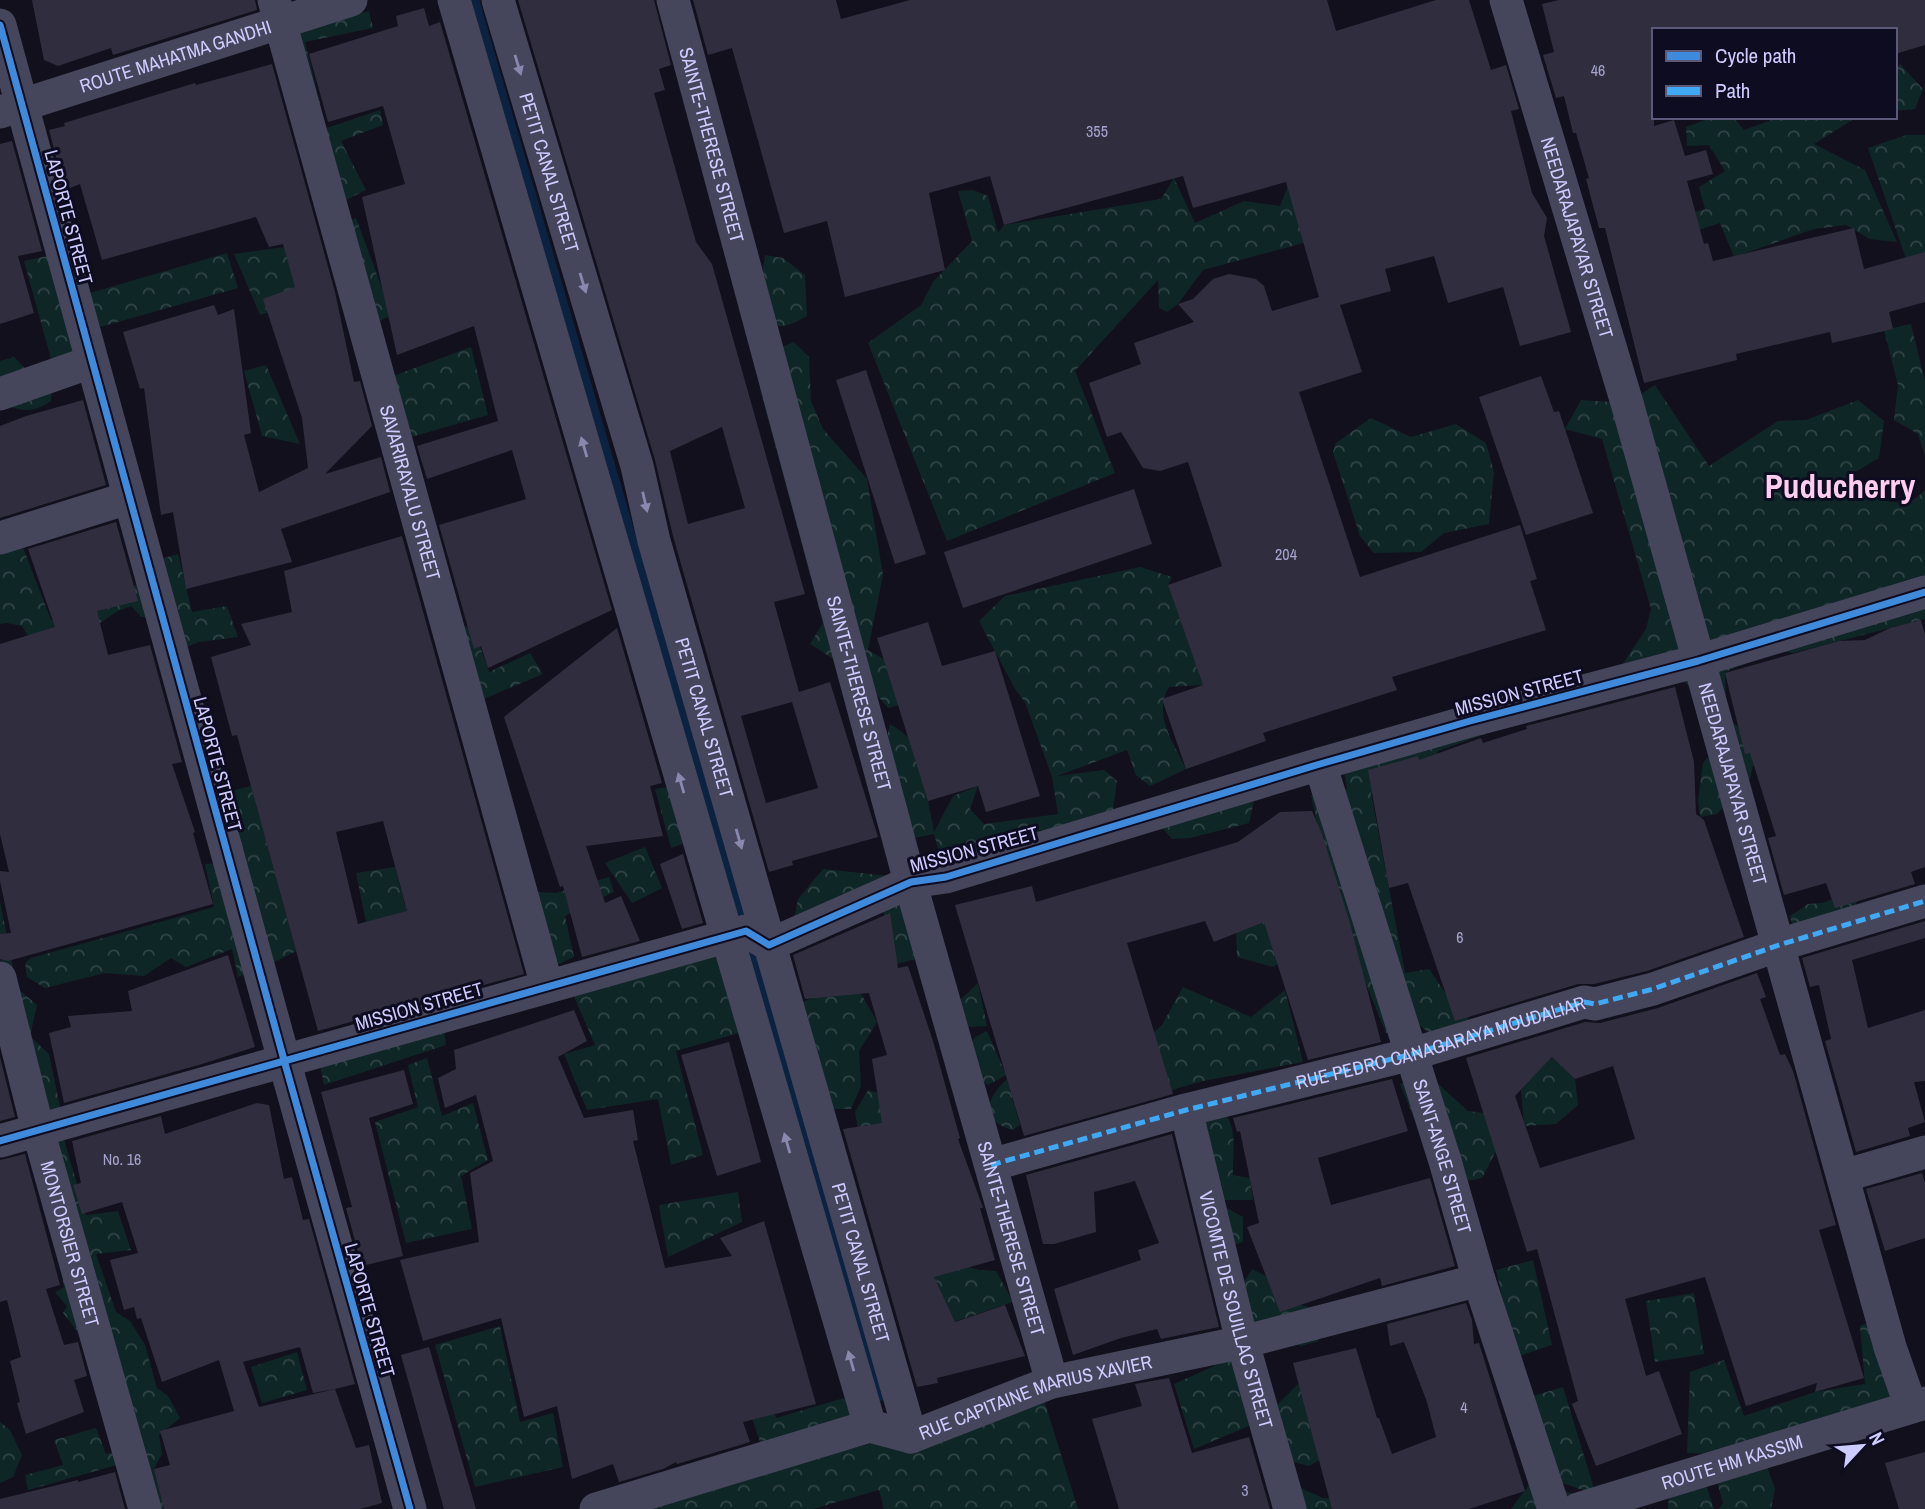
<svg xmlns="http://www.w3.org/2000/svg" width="1925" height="1509" font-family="'Archivo Narrow',sans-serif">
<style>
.forest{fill:url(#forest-crowns)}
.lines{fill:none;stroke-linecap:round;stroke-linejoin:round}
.stream{stroke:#0c2241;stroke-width:10}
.building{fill:#302e3e;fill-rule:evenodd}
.minor{stroke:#45455c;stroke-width:33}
.quiet{stroke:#3fa9f5;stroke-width:5;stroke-dasharray:10 5;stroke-linecap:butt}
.cycleway-casing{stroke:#0e0c20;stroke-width:11}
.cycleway{stroke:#408adc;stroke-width:7}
.oneway{fill:#8a88ae}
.labels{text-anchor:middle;stroke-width:6;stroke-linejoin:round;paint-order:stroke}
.number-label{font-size:16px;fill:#a6a4cf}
.street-label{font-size:19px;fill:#cecbff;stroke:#0e0c20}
.town-label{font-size:33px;font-weight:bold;fill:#ffcdef;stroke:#0e0c20}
</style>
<defs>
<pattern id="forest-crowns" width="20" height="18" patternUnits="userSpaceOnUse" patternTransform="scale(1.75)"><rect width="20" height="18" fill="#0f2626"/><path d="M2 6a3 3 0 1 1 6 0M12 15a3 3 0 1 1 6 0" fill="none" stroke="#314447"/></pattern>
</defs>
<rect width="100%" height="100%" fill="#12101c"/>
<path class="forest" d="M369,11L373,28L305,42L320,103H306L286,32Z
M1900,64L1923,89L1915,109L1895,111V71Z
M380,110L383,125L341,141L366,190L336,205L315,132Z
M1713,117H1733L1744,130L1780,117H1857L1814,144L1865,170L1897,242L1870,239L1846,225L1814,229L1734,257L1720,223L1639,249L1633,232L1705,209L1699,187L1725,171L1709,145L1687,146L1686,127Z
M1906,135H1925V253L1906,259L1868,148Z
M1174,178L1195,223L1244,201L1280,206L1290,181L1322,238L1203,270L1178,304L1167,312L1159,308L1158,280L1075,371L1115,473L947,541L868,343L921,305L933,282L972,241L958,191L973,190L988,196L998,233L1004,225L1161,199Z
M356,218L392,315L367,327L340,225Z
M284,247L301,301L260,315L234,254Z
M227,253L238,288L100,327L90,293Z
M56,254L85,360L54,370L24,261Z
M765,255L783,258L805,275L807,316C784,329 776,331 756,313Z
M1911,324L1925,381V456L1918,434L1894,420L1898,385L1884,330Z
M794,342L809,357L811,401L823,429L867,479L883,575L868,650L892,664L902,704L888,708L863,678L810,644L823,623L760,389L772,351Z
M471,347L488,415L404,439L388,378Z
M14,357L24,367L28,376L0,387V361Z
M266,365L300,444L262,436L244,371Z
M1655,385L1709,466L1778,421L1806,420L1858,400L1884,421L1879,458L1842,480C1866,494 1902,517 1925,490V619L1793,653L1777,650L1725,672L1726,705L1697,692L1667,669L1622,665L1646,629L1651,609L1602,439L1565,429L1581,400L1627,403Z
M52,389L51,401C33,414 19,411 0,403Z
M1371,418L1411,437L1456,424L1486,443L1494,472L1489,524L1444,533L1421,552L1374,553L1360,536L1333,452L1336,443Z
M0,544L22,545L51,620L115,602L133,586L145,582L157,617H141L131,606L116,612L74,641L34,645L22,626L7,623L0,624Z
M178,554L192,612L227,606L238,637L199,642L174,652L151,562Z
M1140,567L1172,577L1168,585L1203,685L1169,687C1152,715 1174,743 1186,769L1150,786L1136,775L1127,750L1057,776L1104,770L1117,781L1113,810L946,877L934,834L914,838L883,755L890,724C913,738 930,758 942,782L928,801L934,832L953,796L978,786L970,809L984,824L1058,814L1052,777L1025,702L1015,689L979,621L1005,596Z
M473,626L489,672L530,653L543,674L474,703L453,628Z
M1726,718L1746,732L1756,752L1750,779L1717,814L1700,817L1698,800L1703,763L1711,754Z
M1499,729L1438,751L1430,771L1385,781L1371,793L1405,973L1429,969L1446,994L1470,1009L1466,1033L1437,1040L1415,1021L1386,1033L1348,940L1317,822L1311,795L1320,793L1331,798L1347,788L1343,766Z
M251,786L296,951L263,968L218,794Z
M675,786L691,841L671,848L655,789Z
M1254,801L1249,823L1190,838L1172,839L1157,822Z
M645,847L662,888L632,903L605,863Z
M1251,855L1306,943L1273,967L1237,957L1236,929Z
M224,863L256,970L238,977L232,949L186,967L171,958L144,976L105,973L45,988L27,977L25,963L31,958L214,907L205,864Z
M395,867L407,913L366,922L356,873Z
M823,869L909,878L924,957L897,964L882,907L792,929L798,899Z
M609,877L614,892L565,916L574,957L550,968L528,892L556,893Z
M1841,895L1857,900L1853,915L1794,933L1790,916L1808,904L1823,903Z
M0,901L17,988L37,1005L30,1036L49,1054L62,1116L39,1113L0,957Z
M716,952L742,1032L676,1051L703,1155L671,1165L658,1099L587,1110L564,1054L595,1045L572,992Z
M845,978L863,997L877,1022L859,1051L861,1086L851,1109H827L794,1005L813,998Z
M978,983L987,1026L967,1027L959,1001Z
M1183,987L1251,1017L1285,990L1303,1062L1203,1081L1165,1092L1138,1047L1162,1025Z
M443,1022L446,1045L324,1085L318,1057Z
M987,1031L1006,1075L988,1085L972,1071L966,1054L975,1037Z
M1552,1057L1575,1079L1578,1105L1556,1124L1524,1126L1521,1090Z
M427,1058L442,1116L473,1103L488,1160L461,1176L472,1229L406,1243L375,1122L418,1107L408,1065Z
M1426,1073L1468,1111L1484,1113L1496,1151L1482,1178L1462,1182L1418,1128L1400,1084Z
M1007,1079L1020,1125L1013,1130C979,1121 986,1098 1007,1079Z
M868,1090L878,1093L889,1132L859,1135L855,1112Z
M1200,1094C1208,1101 1220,1107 1226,1115C1238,1131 1232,1157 1233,1175L1250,1178L1253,1200H1202Z
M63,1136L86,1215L118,1211L131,1250L96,1254L116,1312L130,1321L145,1345L157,1388L168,1396L180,1418L159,1435L162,1454L154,1469L165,1509H150L50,1149Z
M738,1192L742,1222L668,1257L659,1205Z
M1225,1207L1243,1217V1242L1230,1246Z
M57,1252L81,1336L63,1313L67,1306L55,1292L64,1287Z
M930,1257L979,1270L996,1271L1013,1302L923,1332Z
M1533,1260L1552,1345L1516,1357L1496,1270Z
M1252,1269L1266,1276L1276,1300L1324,1310L1325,1324L1318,1341L1301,1346L1268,1328L1253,1335L1237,1294Z
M1694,1293L1704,1354L1655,1362L1646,1301Z
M740,1302L776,1418L844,1398L857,1421L761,1445L716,1309Z
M1878,1318L1899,1369L1885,1408L1753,1455L1687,1453L1690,1372L1724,1360L1744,1416L1815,1392L1865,1384L1860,1326Z
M500,1326L520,1422L553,1413L563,1467L475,1487L435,1345Z
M297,1352L307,1390L262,1403L251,1367Z
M1241,1354L1254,1424L1194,1449L1174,1384Z
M1298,1384L1320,1385L1330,1454L1309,1466L1282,1459L1265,1422L1279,1403Z
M1563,1387L1596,1495L1560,1482L1533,1396Z
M1043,1397L1078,1509H884L879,1490L813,1509H629Z
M0,1422L10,1430L22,1455L13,1477L0,1483Z
M96,1428L106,1454L120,1450L124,1463L28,1490L25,1475L63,1465L54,1440Z
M1764,1458L1775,1489L1771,1509H1719L1723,1503L1713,1467Z
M1704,1478L1714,1509H1668L1669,1495Z
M1531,1482L1589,1498L1615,1509H1511Z
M1300,1488L1323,1498H1352L1407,1509H1290Z"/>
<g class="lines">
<path class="stream" d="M474,0L745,927
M750,945L880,1396"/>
</g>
<path class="building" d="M32,0H255L257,10L113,55L111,48L58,66L44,60Z
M518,0H654L671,65L659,69L665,90L654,93L696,242L712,264L805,594L774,602L799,692L830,682L878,837L792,861L793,865L769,872L673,536L655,460ZM722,427L745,508L688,524L670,451ZM792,702L818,788L766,803L741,716Z
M693,0H836L841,19L910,0H1327L1336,31L1436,0H1469L1491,70L1506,65L1519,109L1511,111L1532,193L1547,218L1544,236L1571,332L1520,346L1503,287L1448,303L1434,256L1385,269L1391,291L1340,305L1362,372L1299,392L1360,577L1520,525L1537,579L1530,581L1546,630L1392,677L1397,690L1263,733L1266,741L1186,769L1162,699L1203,685L1168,585L1222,566L1188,462L1160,471L1143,468L1121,432L1107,437L1089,383L1141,364L1134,343L1194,322L1178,304L1193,299L1213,279L1229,274L1256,279L1264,286L1272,311L1319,297L1286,182L1193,208L1183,176L1004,225L990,176L929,193L945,270L845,297L827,221L784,233L732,48L708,55Z
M1559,0H1925V45L1895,54V30H1654V126L1674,120L1685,156L1706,150L1713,174L1687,181L1704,244L1708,243L1713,261L1854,228L1864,269L1925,252V302L1889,312L1893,329L1832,343L1830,332L1736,354L1737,360L1644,383L1605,228H1599L1586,179L1589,178L1576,133H1573L1564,96L1556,98L1543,55L1554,52L1542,4Z
M424,8L429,26L440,22L612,610L488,668L481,646L474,649L439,525L526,499L512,450L427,479L417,446L498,421L474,326L397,355L362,197L405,184L383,106L328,122L309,54L398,26L396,16Z
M272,64L335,292L354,382L360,381L372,426L325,474L381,457L390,492L281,529L292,562L186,589L173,512L161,515L144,388L140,389L123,332L214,305L218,315L234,309L251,433L244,435L259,492L308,468L302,418L263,299L295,287L283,244L269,247L256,217L102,260L80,184L65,190L49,130L65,126L64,123L195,83L196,85Z
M12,141L42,251L18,256L34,313L0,324V144Z
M866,370L926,554L895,564L836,380Z
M1541,376L1554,412L1559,411L1593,513L1526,535L1479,397Z
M83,400L106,485L0,518V426L26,416Z
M1134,489L1152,544L963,608L944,552Z
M116,522L138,601L97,611L108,655L150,645L182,762L172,764L195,832L193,833L213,904L8,961L0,959V934L11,933L0,881V871L9,872L0,834V644L55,627L28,549Z
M402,536L524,974L318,1031L237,735L232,736L211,657L251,645L241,624L292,612L284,571ZM383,821L407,911L358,924L336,832Z
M1921,620L1925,635V867L1911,872L1915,884L1835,908L1826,883L1784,895L1768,838L1776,836L1750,753L1745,754L1725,673L1839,641L1865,640L1890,628Z
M928,622L942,666L995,651L1040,796L986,812L978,786L928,801L877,638Z
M617,628L662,783L650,786L663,836L586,846L605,903L621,896L640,941L582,957L563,886L560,887L504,717Z
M1675,687L1694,762L1696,814L1704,820L1744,937L1647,971L1594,984H1578L1455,1021L1408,883L1389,888L1368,770L1418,756L1419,760L1481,738L1483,743L1527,729L1526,726Z
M1312,811L1322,834L1349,920L1381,1042L1308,1060L1264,922L1214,942L1205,921L1127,943L1173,1094L1024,1136L955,905L1032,886L1036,902L1238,842L1280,812Z
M683,854L703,923L682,929L660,864Z
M890,913L898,968L908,966L933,1041L960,1138L958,1139L982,1205L983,1208H980L995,1260L934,1277L955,1322L1005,1305L1025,1356L937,1378L938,1383L917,1387L843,1129L882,1123L872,1059L887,1055L869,993L805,999L793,955Z
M1925,921V938L1852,960L1868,1028L1925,1010V1081L1914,1082L1925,1122L1908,1128L1910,1136L1856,1152L1825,1041L1831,1039L1819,985L1810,987L1802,958Z
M228,955L255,1047L202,1064L64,1103L49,1033L71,1027L68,1016L132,1011L128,991Z
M1757,973L1766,997L1760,999L1780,1055L1785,1054L1793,1071L1836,1225L1819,1230L1864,1378L1815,1392L1817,1383L1746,1406L1705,1277L1625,1299L1646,1376L1659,1371L1682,1434L1596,1466L1572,1404L1578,1401L1537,1249L1527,1252L1466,1058L1585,1022L1600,1023L1658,1008ZM1552,1057L1575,1079L1613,1066L1635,1139L1540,1168L1515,1096Z
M574,1010L587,1041L558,1057L584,1118L633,1110L638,1140L633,1141L665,1268L732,1256L720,1238L764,1221L816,1404L743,1422L750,1442L677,1464L676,1462L663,1469L619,1482L613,1464L572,1479L557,1406L524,1417L501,1318L423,1341L400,1260L479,1242L470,1173L493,1161L476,1095L445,1108L438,1078L456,1069L454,1050Z
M729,1042L761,1162L717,1176L681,1055Z
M0,1057L15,1117L0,1121Z
M404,1070L413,1104L369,1118L403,1256L362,1266L346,1208L352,1207L321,1092Z
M1392,1079L1408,1131L1318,1158L1331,1205L1430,1178L1455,1266L1382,1286L1380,1278L1280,1312L1247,1227L1259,1223L1240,1131L1237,1132L1233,1118Z
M257,1103L269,1105L284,1179L292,1177L303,1220L309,1219L355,1384L335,1389L356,1448L369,1445L382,1503L360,1509H164L154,1469L170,1465L160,1431L234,1411L219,1360L162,1382L141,1318L137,1319L134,1307L124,1310L110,1260L138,1253L122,1202L82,1214L73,1185L81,1183L72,1141L161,1116L165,1134ZM300,1347L313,1393L335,1389L259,1407L243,1362Z
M1172,1134L1219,1327L1161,1339L1157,1329L1121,1338L1073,1355L1054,1289L1141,1260L1138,1250L1159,1243L1135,1181L1094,1192L1096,1232L1054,1244H1043L1026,1175Z
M25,1154L60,1285L46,1289L64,1345L78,1342L87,1376L74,1380L84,1412L26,1434L17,1403L20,1402L10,1361L21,1357L7,1300L0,1302V1160Z
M1922,1173L1925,1183V1238L1885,1251L1866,1189Z
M1466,1303L1472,1320L1474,1344L1479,1343L1525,1491L1469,1509H1332L1293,1363L1356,1348L1377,1418H1379L1392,1454L1436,1437L1427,1402L1404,1342L1390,1346L1387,1324Z
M429,1347L476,1509H444L401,1355Z
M1169,1378L1192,1453L1249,1437L1270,1509H1119L1092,1419L1142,1406L1135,1384Z
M1925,1452V1509H1899L1885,1463Z
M115,1472L125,1509H0V1499L78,1480V1482Z"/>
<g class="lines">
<g class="minor">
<path id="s1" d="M274,0L547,986"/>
<path d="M454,0L870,1426"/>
<path id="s2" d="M498,0L637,466L654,541L911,1437"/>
<path id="s3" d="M673,0L909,878L1052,1382"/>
<path id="s4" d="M1506,0L1627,403L1890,1347L1911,1407"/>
<path d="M0,25L284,1060L410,1509"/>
<path id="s5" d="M0,112L351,0"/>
<path d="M0,394L91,362"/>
<path d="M0,538L128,498"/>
<path id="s6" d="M1320,764L1445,1161L1479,1280L1554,1509"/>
<path id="s7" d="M0,978L38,1130L145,1509"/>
<path id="s8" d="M1186,1110L1239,1329L1290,1509"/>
<path d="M0,1141L746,931L769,945L911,882L946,877L1320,764L1470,721L1698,661L1925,592"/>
<path id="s9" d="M991,1165L1186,1110L1412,1054L1584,1002L1595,1004L1653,989L1779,945L1925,901"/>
<path d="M1843,1176L1925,1152"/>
<path id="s10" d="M596,1509L870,1426L911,1437L1052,1382L1243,1342L1479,1280"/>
<path id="s11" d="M1578,1509L1925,1403"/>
</g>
<path class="quiet" d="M991,1165L1186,1110L1412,1054L1584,1002L1595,1004L1653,989L1779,945L1925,901"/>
<defs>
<path id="cycleway" d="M0,25L284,1060L410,1509
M0,1141L746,931L769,945L911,882L946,877L1320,764L1470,721L1698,661L1925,592"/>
</defs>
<use href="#cycleway" class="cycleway-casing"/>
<use href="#cycleway" class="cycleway"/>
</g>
<defs><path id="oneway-solid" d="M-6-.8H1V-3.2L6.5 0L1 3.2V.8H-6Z" transform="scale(1.75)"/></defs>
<g class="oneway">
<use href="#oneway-solid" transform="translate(518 65) rotate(73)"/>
<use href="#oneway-solid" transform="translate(583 283) rotate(73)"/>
<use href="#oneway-solid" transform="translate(584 447) rotate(-106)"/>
<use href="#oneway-solid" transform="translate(645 502) rotate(77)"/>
<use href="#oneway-solid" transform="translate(681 783) rotate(-106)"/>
<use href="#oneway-solid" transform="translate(739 839) rotate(74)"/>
<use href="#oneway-solid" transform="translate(787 1143) rotate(-106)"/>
<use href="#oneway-solid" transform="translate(851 1361) rotate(-106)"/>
</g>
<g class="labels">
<g class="number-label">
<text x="1598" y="76">46</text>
<text x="1097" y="137">355</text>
<text x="1286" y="560">204</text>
<text x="1460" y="943">6</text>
<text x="122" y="1165">No. 16</text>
<text x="1464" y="1413">4</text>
<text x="1245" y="1496">3</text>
</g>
<g class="street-label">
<text dy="7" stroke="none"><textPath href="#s5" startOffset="184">ROUTE MAHATMA GANDHI</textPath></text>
<text dy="7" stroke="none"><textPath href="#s3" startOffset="150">SAINTE-THERESE STREET</textPath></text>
<text dy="7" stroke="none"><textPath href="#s2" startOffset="180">PETIT CANAL STREET</textPath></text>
<text transform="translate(69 217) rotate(75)" y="7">LAPORTE STREET</text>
<text dy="7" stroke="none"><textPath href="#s4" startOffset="248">NEEDARAJAPAYAR STREET</textPath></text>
<text dy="7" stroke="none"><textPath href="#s1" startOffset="511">SAVARIRAYALU STREET</textPath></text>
<text dy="7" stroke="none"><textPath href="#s3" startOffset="718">SAINTE-THERESE STREET</textPath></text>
<text transform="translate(1519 692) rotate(-15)" y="7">MISSION STREET</text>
<text dy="7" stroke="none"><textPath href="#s2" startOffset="747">PETIT CANAL STREET</textPath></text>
<text transform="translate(218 764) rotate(75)" y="7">LAPORTE STREET</text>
<text dy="7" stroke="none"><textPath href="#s4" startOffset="816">NEEDARAJAPAYAR STREET</textPath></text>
<text transform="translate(974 849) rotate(-15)" y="7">MISSION STREET</text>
<text transform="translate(419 1006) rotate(-16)" y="7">MISSION STREET</text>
<text dy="7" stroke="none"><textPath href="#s9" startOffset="466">RUE PEDRO CANAGARAYA MOUDALIAR</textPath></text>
<text dy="7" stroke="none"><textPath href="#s6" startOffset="411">SAINT-ANGE STREET</textPath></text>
<text dy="7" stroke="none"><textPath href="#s3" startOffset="1284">SAINTE-THERESE STREET</textPath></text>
<text dy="7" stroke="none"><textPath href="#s7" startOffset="275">MONTORSIER STREET</textPath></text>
<text dy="7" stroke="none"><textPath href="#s2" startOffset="1314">PETIT CANAL STREET</textPath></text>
<text transform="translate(370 1310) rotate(74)" y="7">LAPORTE STREET</text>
<text dy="7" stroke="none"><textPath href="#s8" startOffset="206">VICOMTE DE SOUILLAC STREET</textPath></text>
<text dy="7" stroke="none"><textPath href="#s10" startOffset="460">RUE CAPITAINE MARIUS XAVIER</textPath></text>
<text dy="7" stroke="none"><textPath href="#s11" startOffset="161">ROUTE HM KASSIM</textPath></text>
</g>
<g class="town-label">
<text x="1840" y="498">Puducherry</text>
</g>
</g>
<rect x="1652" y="28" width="245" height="91" fill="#0e0c20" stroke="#5b5879" stroke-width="2"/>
<rect x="1666" y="51" width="35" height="10" fill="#408adc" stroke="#5b5879" stroke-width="2"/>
<text x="1715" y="63" font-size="21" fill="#cecbff">Cycle path</text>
<rect x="1666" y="86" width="35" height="10" fill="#3fa9f5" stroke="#5b5879" stroke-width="2"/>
<text x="1715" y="98" font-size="21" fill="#cecbff">Path</text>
<g transform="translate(1862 1446) rotate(64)" stroke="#0e0c20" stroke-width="5" paint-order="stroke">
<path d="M0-5L12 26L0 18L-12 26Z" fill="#cecbff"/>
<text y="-10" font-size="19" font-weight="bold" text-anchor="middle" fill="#cecbff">N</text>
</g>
</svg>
